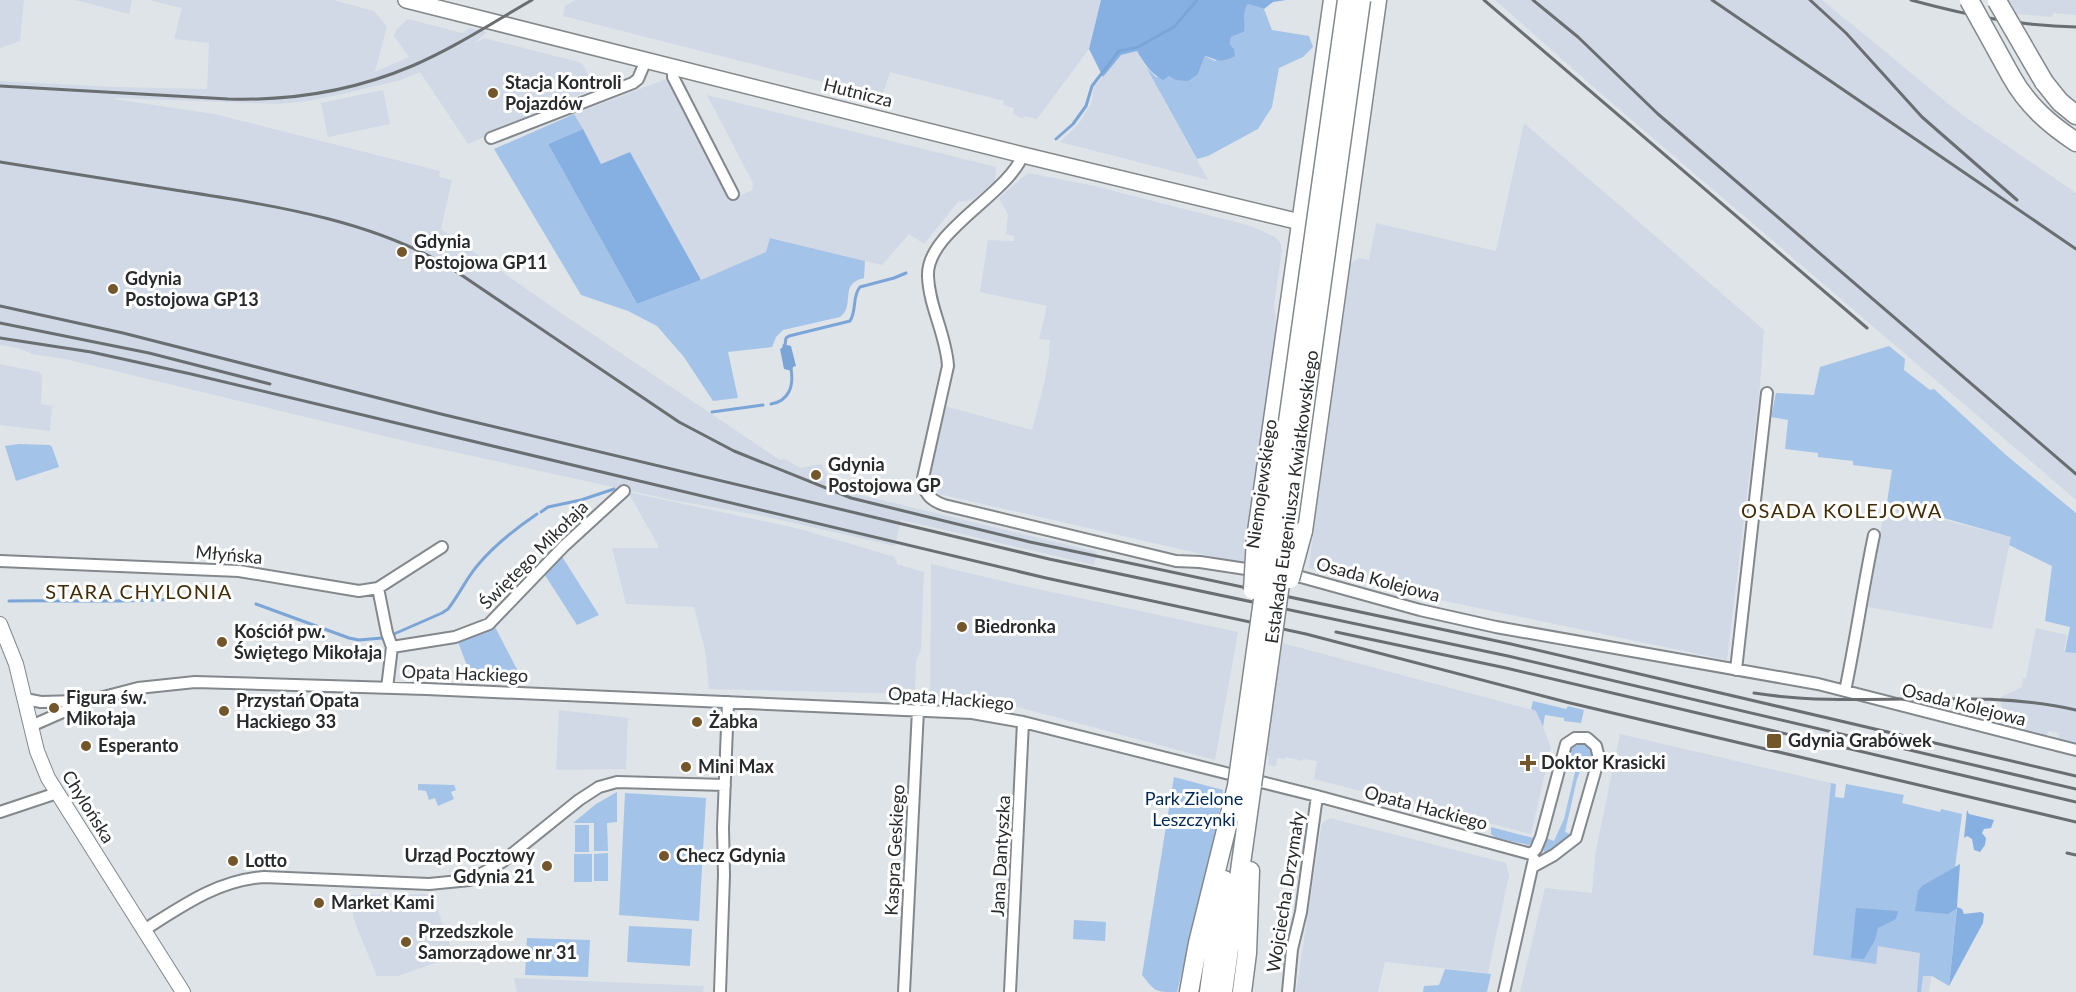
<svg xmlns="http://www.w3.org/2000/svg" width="2076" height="992" font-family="Lato,sans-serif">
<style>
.built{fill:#d0d9e5}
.green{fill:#a4c3e8}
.forest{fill:#87b0e2}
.water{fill:#7ca5d7}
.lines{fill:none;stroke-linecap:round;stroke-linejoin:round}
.stream{stroke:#7ca5d7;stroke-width:3}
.minor-casing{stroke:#83888d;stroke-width:14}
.tertiary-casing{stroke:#83888d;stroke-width:16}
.secondary-casing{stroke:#83888d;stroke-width:18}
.trunk-casing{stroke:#83888d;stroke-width:21}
.minor{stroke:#fff;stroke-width:10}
.tertiary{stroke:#fff;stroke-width:14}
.secondary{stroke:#fff;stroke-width:15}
.trunk{stroke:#fff;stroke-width:18}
.rail{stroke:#6b6e71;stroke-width:3}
.trunk-bridge-casing{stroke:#83888d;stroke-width:21;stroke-linecap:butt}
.trunk-bridge{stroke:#fff;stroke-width:18}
.poi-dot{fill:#735629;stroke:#fff;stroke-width:2}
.labels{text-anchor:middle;stroke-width:6;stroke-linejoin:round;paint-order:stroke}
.poi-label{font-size:18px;font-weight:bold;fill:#282a2c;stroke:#fff;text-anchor:start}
.street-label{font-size:18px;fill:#282a2c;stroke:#fff}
.park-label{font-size:18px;fill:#002854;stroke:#fff}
.neighbourhood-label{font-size:20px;letter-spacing:1.5px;fill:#422d07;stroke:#fff}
</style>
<rect width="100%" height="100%" fill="#dfe4e9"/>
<path class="built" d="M0,0H24L20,41L0,48Z
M75,0H132L129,14Z
M149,0H333L374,11L387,26L375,72L409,57L394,36L397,29L408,19L458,32L463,33L470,28L487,32L473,44L484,38L582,63L595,88L468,144L420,72L401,80L342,94L308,101L278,104L115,98L114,99L214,114L440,171L439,177L452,180L441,229L558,311L780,460L785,459L800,468L821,464L834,486L840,490L1097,552L1094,565L901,520L895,546L763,516L672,500L413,443L65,359L32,354L18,348L0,345V81L114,87L207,89L209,43L174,39L182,8Z
M575,0H1101L1089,49L1037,119L1024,116L1023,119L1013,114L1014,108L1003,105L1004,101L890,72L882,97L563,16L565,6Z
M1495,0H1822L1961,114L2076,193V500L1606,98Z
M2009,0H2076V15L2053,13L2052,17L2017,14Z
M1137,51L1208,180L1060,142L1080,122L1091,104L1094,87L1121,55Z
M669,78L732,199L752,190L753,183L707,95L996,167L995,182L972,200L958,202L924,244L909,234L882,265L771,238L767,252L701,280L630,152L601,164L574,114Z
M383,90L390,124L328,137L321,103Z
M1524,123L1764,330L1760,386L1727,660L1440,600L1441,597L1410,593L1309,568L1346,271L1349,264L1359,258L1369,260L1376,223L1496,251Z
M1028,173L1090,185L1251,226L1275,237L1281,244L1282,250L1274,305L1277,331L1245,564L939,494L929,476L945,406L1032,430L1045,380L1049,356L1050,340L1039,339L1047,306L980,292L988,240L1014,241V236L1006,234L1008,215L999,198Z
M0,364L39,372L42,375L41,404L52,406L50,431L0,425Z
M628,492L800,529L895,557L897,564L924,572L921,649L916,661L915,694L709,689L705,650L694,607L626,604L612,548H658V545Z
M1885,505L2011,537L1992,629L1868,607Z
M931,564L1019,585L1238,632L1215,760L1014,706L930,697Z
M2036,628L2067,635L2064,651L2076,653V744L2058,739L2059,733L2049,731L2046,736L1999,725L2002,712L2001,697L2022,687L2023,678H2026Z
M1249,634L1536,711L1551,747L1531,834L1314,779L1317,761L1303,759L1302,761L1286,757L1285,759L1277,758L1276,766L1268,765L1269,756L1233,751Z
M559,710L628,718L626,769L556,770Z
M1620,734L1831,783L1813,955L1941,914L1929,992H1520L1545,888L1592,893L1595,855Z
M1330,818L1506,863L1509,876L1488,973L1385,962L1378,992H1296L1322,823Z
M432,894L454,956L398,976H377L357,928L353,915L351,895Z
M514,978L704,986L703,992H517Z"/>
<path class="green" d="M1248,4L1264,9L1272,30L1309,36L1313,47L1303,57L1279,68L1272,107L1258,129L1208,156L1197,159L1146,67L1156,77L1198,74L1205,56L1215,61L1230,45L1231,37L1244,32L1243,12Z
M574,114L583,129L548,144L637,304L701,280L766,252L770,238L865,261L864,278C838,284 856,305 840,317L783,330L776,337L772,347L728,352L738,398L713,401L684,357L657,326L628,311L581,295L494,149Z
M1889,346L1905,359L1904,370L1930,390L1934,389L2006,455L2076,513V653L2065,652L2070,627L2045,621L2052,566L2009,545L2011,537L1887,502L1892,470L1853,465V461L1818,457V453L1785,449L1788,420L1771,417L1776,393L1814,395L1820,367Z
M19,444L50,445L52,447L59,467L16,481L5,446Z
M561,555L599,615L577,625L543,572Z
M494,625L523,681L472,679L458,642L489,630Z
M1533,701L1566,709L1568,706L1584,710L1581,723L1564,721V718L1545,715L1543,727L1536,711L1531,709Z
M1580,744L1586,745L1593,752L1594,762L1586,758L1582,767L1566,763L1569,749Z
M1576,768L1581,769L1577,779L1565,832L1573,835L1546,853L1543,850L1546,838L1554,841L1564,819Z
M1174,777L1223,790L1215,839L1177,992C1154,992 1156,992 1142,975Z
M1831,783L1836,784L1835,797L1844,798L1846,784L1904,795L1902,803L1940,812L1941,809L1962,814L1955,867L1922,887L1957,907L1949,986L1932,976H1923L1921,992H1917L1920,953L1878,946L1876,964L1813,955Z
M418,784L454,785L456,790L451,792L454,799L438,806L435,798L429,800L426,791L418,790Z
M617,792V822L607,823L608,851H594V823H573L596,804Z
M625,793L706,798L699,921L619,915Z
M575,825H589V852H575Z
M1491,827L1537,839L1529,845L1496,838L1491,834Z
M608,853V881H594V854Z
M574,854H592V882H574Z
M1074,920L1106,922L1105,941L1073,939Z
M629,926L692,929L690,966L627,962Z
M527,938L590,940L588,977L525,975Z
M1445,969L1491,974L1487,992H1423L1424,986L1439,985Z"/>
<path class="forest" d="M1101,0H1286L1273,2L1264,9L1248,4C1241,15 1246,20 1244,32L1231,37L1230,45L1234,49L1235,56C1218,64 1220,60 1205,56L1198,74L1188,81L1176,80L1169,76L1163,80C1150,73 1144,63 1137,51L1121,55L1103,77L1089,49Z
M583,129L601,164L630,152L701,280L637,304L548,144Z
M1967,810L1969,814L1994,820L1991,828L1984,829L1982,833L1986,838L1985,845L1980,852L1974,850L1972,839L1967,836L1964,838Z
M1960,864L1957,907L1962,909L1964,914L1981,912L1984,914L1983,923L1949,986L1957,908L1948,914L1915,911L1918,891L1922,886Z
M1856,908L1898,911L1896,919L1878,928L1875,940L1864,959L1851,958Z"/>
<path class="water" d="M783,344L791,346L796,366L793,367L792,371L784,369L780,349L782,348Z"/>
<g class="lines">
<path class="stream" d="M1056,139L1073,124L1086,106L1092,86L1119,51L1138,47L1174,27L1197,0
M785,345L786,338L789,336L850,321C857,310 852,296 860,287L894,278L906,273
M771,404C789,401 794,386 791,369
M712,412L763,405
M541,512L548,507L581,500L614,489
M9,601C64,600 119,603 174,599
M256,604L349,638L359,640L382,638
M394,634L442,613L448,609C459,595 466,579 477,566C494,545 515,529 537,514"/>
<defs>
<path id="minor" d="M673,67V77L733,194
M491,138L633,83L638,79L646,60
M1023,155C1007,195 926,232 928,276C929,307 946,334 948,366L923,478C923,493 930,500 944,505L1176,561L1200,562L1259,571
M0,561L239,571L359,591L378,588L442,547
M1286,575L1301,577L1420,610L1496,627L1818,684L2076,750
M378,588L387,633L392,647L387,688
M392,647L455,637L489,624L564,546L624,491
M1736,670L1767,393
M1845,691C1856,639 1863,587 1874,535
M25,699L41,702L78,701
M31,726L88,701L138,688L195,682L426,689L972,713L1023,722L1317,796L1531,854
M0,812L57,793
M1531,854L1536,849L1541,837L1566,744L1575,738H1587L1596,746L1599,758L1576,838L1554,855L1534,866
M144,930C182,906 218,880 264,877L429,884L470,880L502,862L579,800L599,787L617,782L725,785
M720,992L724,875L723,828L728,702
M904,992L918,710
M1010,992L1023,722
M1288,992L1292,949L1301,912L1317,796
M1504,992L1534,859"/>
<path id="tertiary" d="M0,624L16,664L37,751L48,778L183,992"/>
<path id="secondary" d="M406,0L1023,155L1300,222L1311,219"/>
<path id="trunk" d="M2011,76C2027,105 2049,124 2076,142
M2044,82L2060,102L2076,115
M1303,531L1377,0
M1256,539L1333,0
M1189,992L1198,943L1237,786
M1209,992L1224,880
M1223,992L1252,785
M1242,992L1247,953L1250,871"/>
</defs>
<use href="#minor" class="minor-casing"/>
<use href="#tertiary" class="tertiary-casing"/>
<use href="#secondary" class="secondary-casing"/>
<use href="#trunk" class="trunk-casing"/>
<use href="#minor" class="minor"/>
<use href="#tertiary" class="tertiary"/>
<use href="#secondary" class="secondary"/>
<use href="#trunk" class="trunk"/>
<path class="rail" d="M1484,0L1867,328
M1533,0L1578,37L1658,114L2076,474
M1712,0L2076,249
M1810,0L1846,33L1922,117L2017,200
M1911,0C1966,15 2019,26 2076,27
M0,86L228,99C292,101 353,91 412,66C454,48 492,23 532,0
M0,162C59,171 117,181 175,190C269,205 372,219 454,270L679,422L734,451L851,498L1030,542L1511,644L2076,776
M0,306L123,333L441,414L1049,559L1508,656L2076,789
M0,323L149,353L270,384
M0,338L91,352L191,374L1046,578L1306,634L1566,702L2076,822
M1336,632L1506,668L2076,802
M1754,693C1860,710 1971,686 2076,710
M2067,853L2076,855"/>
<defs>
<g id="trunk-bridge">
<path d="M1969,0L2011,76"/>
<path d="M1997,1L2044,82"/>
<path d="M1290,579L1303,531"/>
<path d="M1253,590L1256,539"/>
<path id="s1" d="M1252,785L1361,0"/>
<path d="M1237,786L1347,0"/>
</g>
</defs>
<use href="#trunk-bridge" class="trunk-bridge-casing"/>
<use href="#trunk-bridge" class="trunk-bridge"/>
</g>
<g class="poi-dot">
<circle cx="493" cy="93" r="6"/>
<circle cx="402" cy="252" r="6"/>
<circle cx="113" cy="289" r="6"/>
<circle cx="816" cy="475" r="6"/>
<circle cx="962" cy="627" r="6"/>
<circle cx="222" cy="642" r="6"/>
<circle cx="54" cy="708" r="6"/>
<circle cx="224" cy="711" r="6"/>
<circle cx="697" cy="722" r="6"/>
<rect x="1766" y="733" width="16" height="16" rx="3"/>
<circle cx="86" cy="746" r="6"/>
<path d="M1525 754h6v6h6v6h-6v6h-6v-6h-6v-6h6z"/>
<circle cx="686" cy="767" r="6"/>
<circle cx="664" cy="856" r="6"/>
<circle cx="233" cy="861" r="6"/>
<circle cx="547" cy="866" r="6"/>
<circle cx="319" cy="903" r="6"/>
<circle cx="406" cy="942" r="6"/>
</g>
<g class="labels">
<g class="poi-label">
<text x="505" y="89">Stacja Kontroli<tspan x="505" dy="21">Pojazdów</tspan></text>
<text x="414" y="248">Gdynia<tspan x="414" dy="21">Postojowa GP11</tspan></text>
<text x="125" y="285">Gdynia<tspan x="125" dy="21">Postojowa GP13</tspan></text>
<text x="828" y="471">Gdynia<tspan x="828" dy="21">Postojowa GP</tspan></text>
<text x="974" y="633">Biedronka</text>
<text x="234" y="638">Kościół pw.<tspan x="234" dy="21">Świętego Mikołaja</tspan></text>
<text x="66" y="704">Figura św.<tspan x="66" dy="21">Mikołaja</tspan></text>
<text x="236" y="707">Przystań Opata<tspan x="236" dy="21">Hackiego 33</tspan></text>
<text x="709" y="728">Żabka</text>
<text x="1788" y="747">Gdynia Grabówek</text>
<text x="98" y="752">Esperanto</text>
<text x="1541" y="769">Doktor Krasicki</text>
<text x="698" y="773">Mini Max</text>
<text x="535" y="862" text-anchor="end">Urząd Pocztowy<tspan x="535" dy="21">Gdynia 21</tspan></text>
<text x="676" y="862">Checz Gdynia</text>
<text x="245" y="867">Lotto</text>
<text x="331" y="909">Market Kami</text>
<text x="418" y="938">Przedszkole<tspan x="418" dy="21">Samorządowe nr 31</tspan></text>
</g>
<g class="street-label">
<text transform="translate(858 93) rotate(14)" y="6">Hutnicza</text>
<text transform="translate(1262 484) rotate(-82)" y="6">Niemojewskiego</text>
<text dy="6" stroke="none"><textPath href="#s1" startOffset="291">Estakada Eugeniusza Kwiatkowskiego</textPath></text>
<text transform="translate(229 555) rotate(5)" y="6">Młyńska</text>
<text transform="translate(534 555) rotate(-45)" y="6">Świętego Mikołaja</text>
<text transform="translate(1378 580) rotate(15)" y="6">Osada Kolejowa</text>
<text transform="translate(465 674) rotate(2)" y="6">Opata Hackiego</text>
<text transform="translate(951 699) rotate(5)" y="6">Opata Hackiego</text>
<text transform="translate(1964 705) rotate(14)" y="6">Osada Kolejowa</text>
<text transform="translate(88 807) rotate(58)" y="6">Chylońska</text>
<text transform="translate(1426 808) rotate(15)" y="6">Opata Hackiego</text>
<text transform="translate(895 850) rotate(-87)" y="6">Kaspra Geskiego</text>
<text transform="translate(1001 856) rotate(-87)" y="6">Jana Dantyszka</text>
<text transform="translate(1286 892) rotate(-81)" y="6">Wojciecha Drzymały</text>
</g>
<g class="park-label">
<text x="1194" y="805">Park Zielone<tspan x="1194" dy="21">Leszczynki</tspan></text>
</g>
<g class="neighbourhood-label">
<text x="1842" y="518">OSADA KOLEJOWA</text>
<text x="139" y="599">STARA CHYLONIA</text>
</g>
</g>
</svg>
